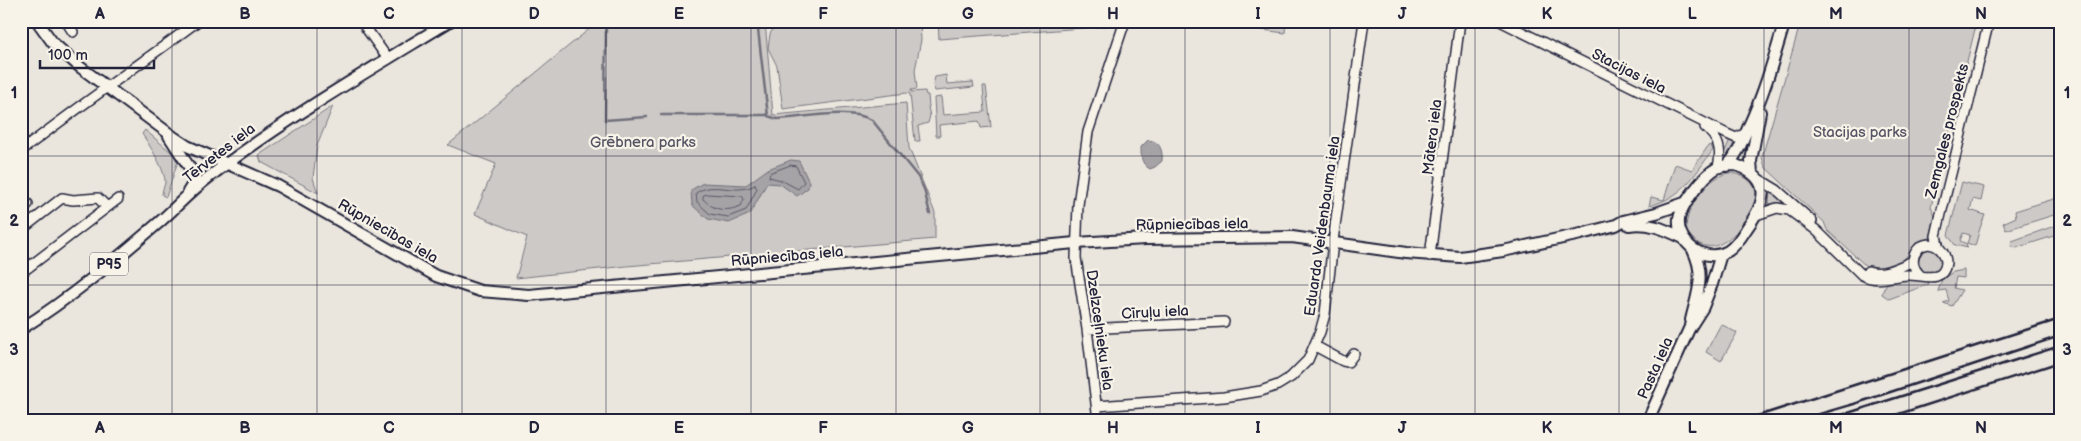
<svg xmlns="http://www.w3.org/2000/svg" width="2081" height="441" font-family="'Balsamiq Sans',sans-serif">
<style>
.green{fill:#cdc9c6;stroke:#787680}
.water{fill:#a6a3a6;stroke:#716f7b}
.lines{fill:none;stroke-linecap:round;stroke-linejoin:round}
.shore{stroke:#575666;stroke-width:1}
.stream{stroke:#716f7b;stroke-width:2.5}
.minor-casing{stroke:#22223b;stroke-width:12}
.major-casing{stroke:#22223b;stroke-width:14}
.minor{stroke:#f7f3e8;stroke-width:9}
.major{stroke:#f7f3e8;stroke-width:10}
.rail{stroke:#22223b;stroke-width:2.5}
.grid{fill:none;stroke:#22223b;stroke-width:1;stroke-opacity:0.55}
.labels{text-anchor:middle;stroke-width:4.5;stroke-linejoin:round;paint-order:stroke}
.shield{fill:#f7f3e8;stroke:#62616f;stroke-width:1}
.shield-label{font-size:14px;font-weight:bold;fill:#22223b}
.street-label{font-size:15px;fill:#22223b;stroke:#f7f3e8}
.park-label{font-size:15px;fill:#555465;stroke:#f7f3e8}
.neatline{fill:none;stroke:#22223b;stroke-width:2}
.grid-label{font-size:16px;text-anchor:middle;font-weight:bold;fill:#22223b}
</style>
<rect width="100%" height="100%" fill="#eae6de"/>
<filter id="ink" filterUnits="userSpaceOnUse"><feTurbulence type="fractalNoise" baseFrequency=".02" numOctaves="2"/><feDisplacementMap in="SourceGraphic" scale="10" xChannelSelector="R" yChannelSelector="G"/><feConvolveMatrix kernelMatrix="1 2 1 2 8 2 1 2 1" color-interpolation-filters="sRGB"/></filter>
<g filter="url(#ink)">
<path class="green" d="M599,21H765L773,115L906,103L909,148L935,213V239L627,266L516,278L527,237L475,214L496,164L448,145Z
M777,21H920L921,40L915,70L917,89L911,90V92L925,91L926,95H928L929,107H928L930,116L928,123L918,126L920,141H915L910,94L906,93L783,109L777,66L768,48L770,34Z
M938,21H1112L1111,25L1096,27L939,39Z
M1263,21H1286L1285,33L1262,30Z
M1801,21H1977L1931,207L1935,216L1930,238L1917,242L1904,260L1877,269L1867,267L1827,230L1824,222L1765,167L1762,157Z
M946,75L947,84L973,82L974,87L935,91L933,85L935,77Z
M983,86H986L991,127L981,128L979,121L939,125L940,136H936L934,98L941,97L943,115L985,112Z
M333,106L317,146L313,178L318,193L261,162L259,155Z
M145,130L171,152L178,161L166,197L162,195C162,190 164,187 165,183C166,171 149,144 142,134Z
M1730,139L1737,142L1733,151L1725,158L1723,150L1726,149Z
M1711,145L1713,150C1693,177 1683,197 1649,206L1651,197L1664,200L1675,164L1692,170L1708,146Z
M1727,173C1745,173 1761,185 1755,205C1752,212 1746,219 1742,225C1726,246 1703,258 1686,230C1686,206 1704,181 1727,173Z
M1962,182L1984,187L1981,201L1973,199L1970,210L1985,215L1980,228L1975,246L1967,243L1970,235L1963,233L1960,241L1967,244L1966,246L1968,248L1955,245L1948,235Z
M1770,190L1784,203L1769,204Z
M2060,197V213L2006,230L2003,223L2016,217L2015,211Z
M2060,224V234L2016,248L2011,246L2012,241Z
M1918 261a12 12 0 1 1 24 0a12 12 0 1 1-24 0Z
M1964,270V278L1956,277L1954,288L1962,290L1952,306L1943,303L1949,301L1946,290L1938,291L1942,279L1953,272Z
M1901,278L1923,279L1928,282L1929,284L1889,299L1882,294C1885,282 1890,281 1901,278Z
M1721,324L1737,333L1721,361L1706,352Z"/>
<path class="water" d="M1148,140C1160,141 1163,150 1162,161L1155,167L1150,169C1141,164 1141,157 1141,147Z
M791,160L799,161L809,182L808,188L797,196L780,184L767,183L750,214L729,223L708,219L692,205L691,190L703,183L746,185L768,169Z"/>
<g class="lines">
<path class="shore" d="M791,165L796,166L804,182L798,189L781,180L769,177L770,173Z
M755,185L757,189L746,210L728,217L710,214L697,202L696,193C714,180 735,196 755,185Z
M707,194L742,196L744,199L741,206C725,212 715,211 703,199V196Z"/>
<path class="stream" d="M757,21L768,116L777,119C803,118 849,107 872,120L918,177L924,189L930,214
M606,23L605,120L647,117
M661,115H767"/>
<defs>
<path id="minor" d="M66,21L73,32
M361,21L388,59
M1500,21L1727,134L1736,138L1746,133
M1705,127C1719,139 1722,150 1718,167
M21,151C79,106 139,65 198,21
M1757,178L1777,190L1812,221
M21,209L28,204
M1756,215L1777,208L1789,210L1816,230L1862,275C1878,283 1891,276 1907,275C1921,274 1943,285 1946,263C1946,258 1944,253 1940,249C1924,234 1902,258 1920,275
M21,230L62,198L73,200L98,198L107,207
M1939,248L1936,236L1941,214L1989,21
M21,256L29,267
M1430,256L1460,21
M1868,271C1883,276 1899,267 1913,261
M21,273L118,199
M21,316L28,325
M1087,329L1224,322
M1315,346L1343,361L1348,362L1354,354
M1097,406L1224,397L1261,391L1278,385L1291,377L1308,360L1320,332L1325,314L1334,233L1364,21
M1098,420L1087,329L1076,258L1078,205L1088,132L1125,21"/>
<path id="major" d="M37,21L53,43L80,67L175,138L187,146L278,186L436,276L480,291L529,295L1075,243L1146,239L1292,237L1406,253L1460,257L1503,251L1581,234L1616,225L1623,221L1656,213L1687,202
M169,136L195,176L193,184L188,192
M1736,165C1773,179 1766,202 1747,228C1742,236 1736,246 1728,251C1714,259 1697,255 1687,243C1681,236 1678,228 1679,219C1681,205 1705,174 1717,168C1723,165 1730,165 1736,165Z
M1727,166C1738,154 1742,142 1748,128C1764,94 1774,58 1785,21
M1752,173L1751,161L1760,112
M1629,225C1649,222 1664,229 1681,237
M1691,320C1697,294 1706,276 1693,250
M21,329C69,299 113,262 156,225C174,210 190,191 209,177C285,119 368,71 450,21
M1648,420L1689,329L1703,307L1712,284L1721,254"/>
</defs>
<use href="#minor" class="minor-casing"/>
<use href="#major" class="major-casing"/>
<use href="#minor" class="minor"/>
<use href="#major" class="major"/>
<path class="rail" d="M1829,419L2060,346
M1745,420L2060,319
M1799,420L1854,404L2060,336
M1880,420L2060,362"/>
</g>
</g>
<path class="grid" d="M172,21V420M317,21V420M462,21V420M606,21V420M751,21V420M896,21V420M1040,21V420M1185,21V420M1330,21V420M1475,21V420M1619,21V420M1764,21V420M1909,21V420M21,156H2060M21,285H2060"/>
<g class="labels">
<rect class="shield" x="90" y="252.5" width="38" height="23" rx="4"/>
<g class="shield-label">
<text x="109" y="269">P95</text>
</g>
<g class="street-label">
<text transform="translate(1629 71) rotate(27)" y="5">Stacijas iela</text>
<text transform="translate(1947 131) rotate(-76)" y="5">Zemgales prospekts</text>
<text transform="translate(1432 137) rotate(-83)" y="5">Mātera iela</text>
<text transform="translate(219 153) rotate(-38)" y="5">Tērvetes iela</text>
<text transform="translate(1192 224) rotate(-1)" y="5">Rūpniecības iela</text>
<text transform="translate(1322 226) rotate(-82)" y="5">Eduarda Veidenbauma iela</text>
<text transform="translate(388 231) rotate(30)" y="5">Rūpniecības iela</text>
<text transform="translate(787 256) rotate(-5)" y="5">Rūpniecības iela</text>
<text transform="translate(1155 312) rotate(-3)" y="5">Cīruļu iela</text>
<text transform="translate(1100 330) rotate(82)" y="5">Dzelzceļnieku iela</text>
<text transform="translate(1655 368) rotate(-66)" y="5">Pasta iela</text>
</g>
<g class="park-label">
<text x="1860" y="137">Stacijas parks</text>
<text x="643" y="147">Grēbnera parks</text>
</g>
</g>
<rect width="2081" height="441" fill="none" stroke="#f7f3e8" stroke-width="55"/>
<path d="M40 60v8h114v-8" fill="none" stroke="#22223b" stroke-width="2.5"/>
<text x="48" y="60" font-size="15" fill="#22223b" stroke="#f7f3e8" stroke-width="4" paint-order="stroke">100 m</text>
<rect x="28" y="28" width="2026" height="386" class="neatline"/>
<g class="grid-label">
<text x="100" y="19">A</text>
<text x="245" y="19">B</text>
<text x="389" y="19">C</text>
<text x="534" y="19">D</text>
<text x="679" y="19">E</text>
<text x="823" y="19">F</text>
<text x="968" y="19">G</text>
<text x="1113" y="19">H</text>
<text x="1258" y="19">I</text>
<text x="1402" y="19">J</text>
<text x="1547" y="19">K</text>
<text x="1692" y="19">L</text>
<text x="1836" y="19">M</text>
<text x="1981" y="19">N</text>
<text x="14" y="98">1</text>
<text x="2067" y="98">1</text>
<text x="14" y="226">2</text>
<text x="2067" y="226">2</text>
<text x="14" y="355">3</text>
<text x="2067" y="355">3</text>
<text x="100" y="433">A</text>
<text x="245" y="433">B</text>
<text x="389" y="433">C</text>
<text x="534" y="433">D</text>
<text x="679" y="433">E</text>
<text x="823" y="433">F</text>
<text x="968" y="433">G</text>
<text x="1113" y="433">H</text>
<text x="1258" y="433">I</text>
<text x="1402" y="433">J</text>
<text x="1547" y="433">K</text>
<text x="1692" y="433">L</text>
<text x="1836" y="433">M</text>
<text x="1981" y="433">N</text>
</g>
</svg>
